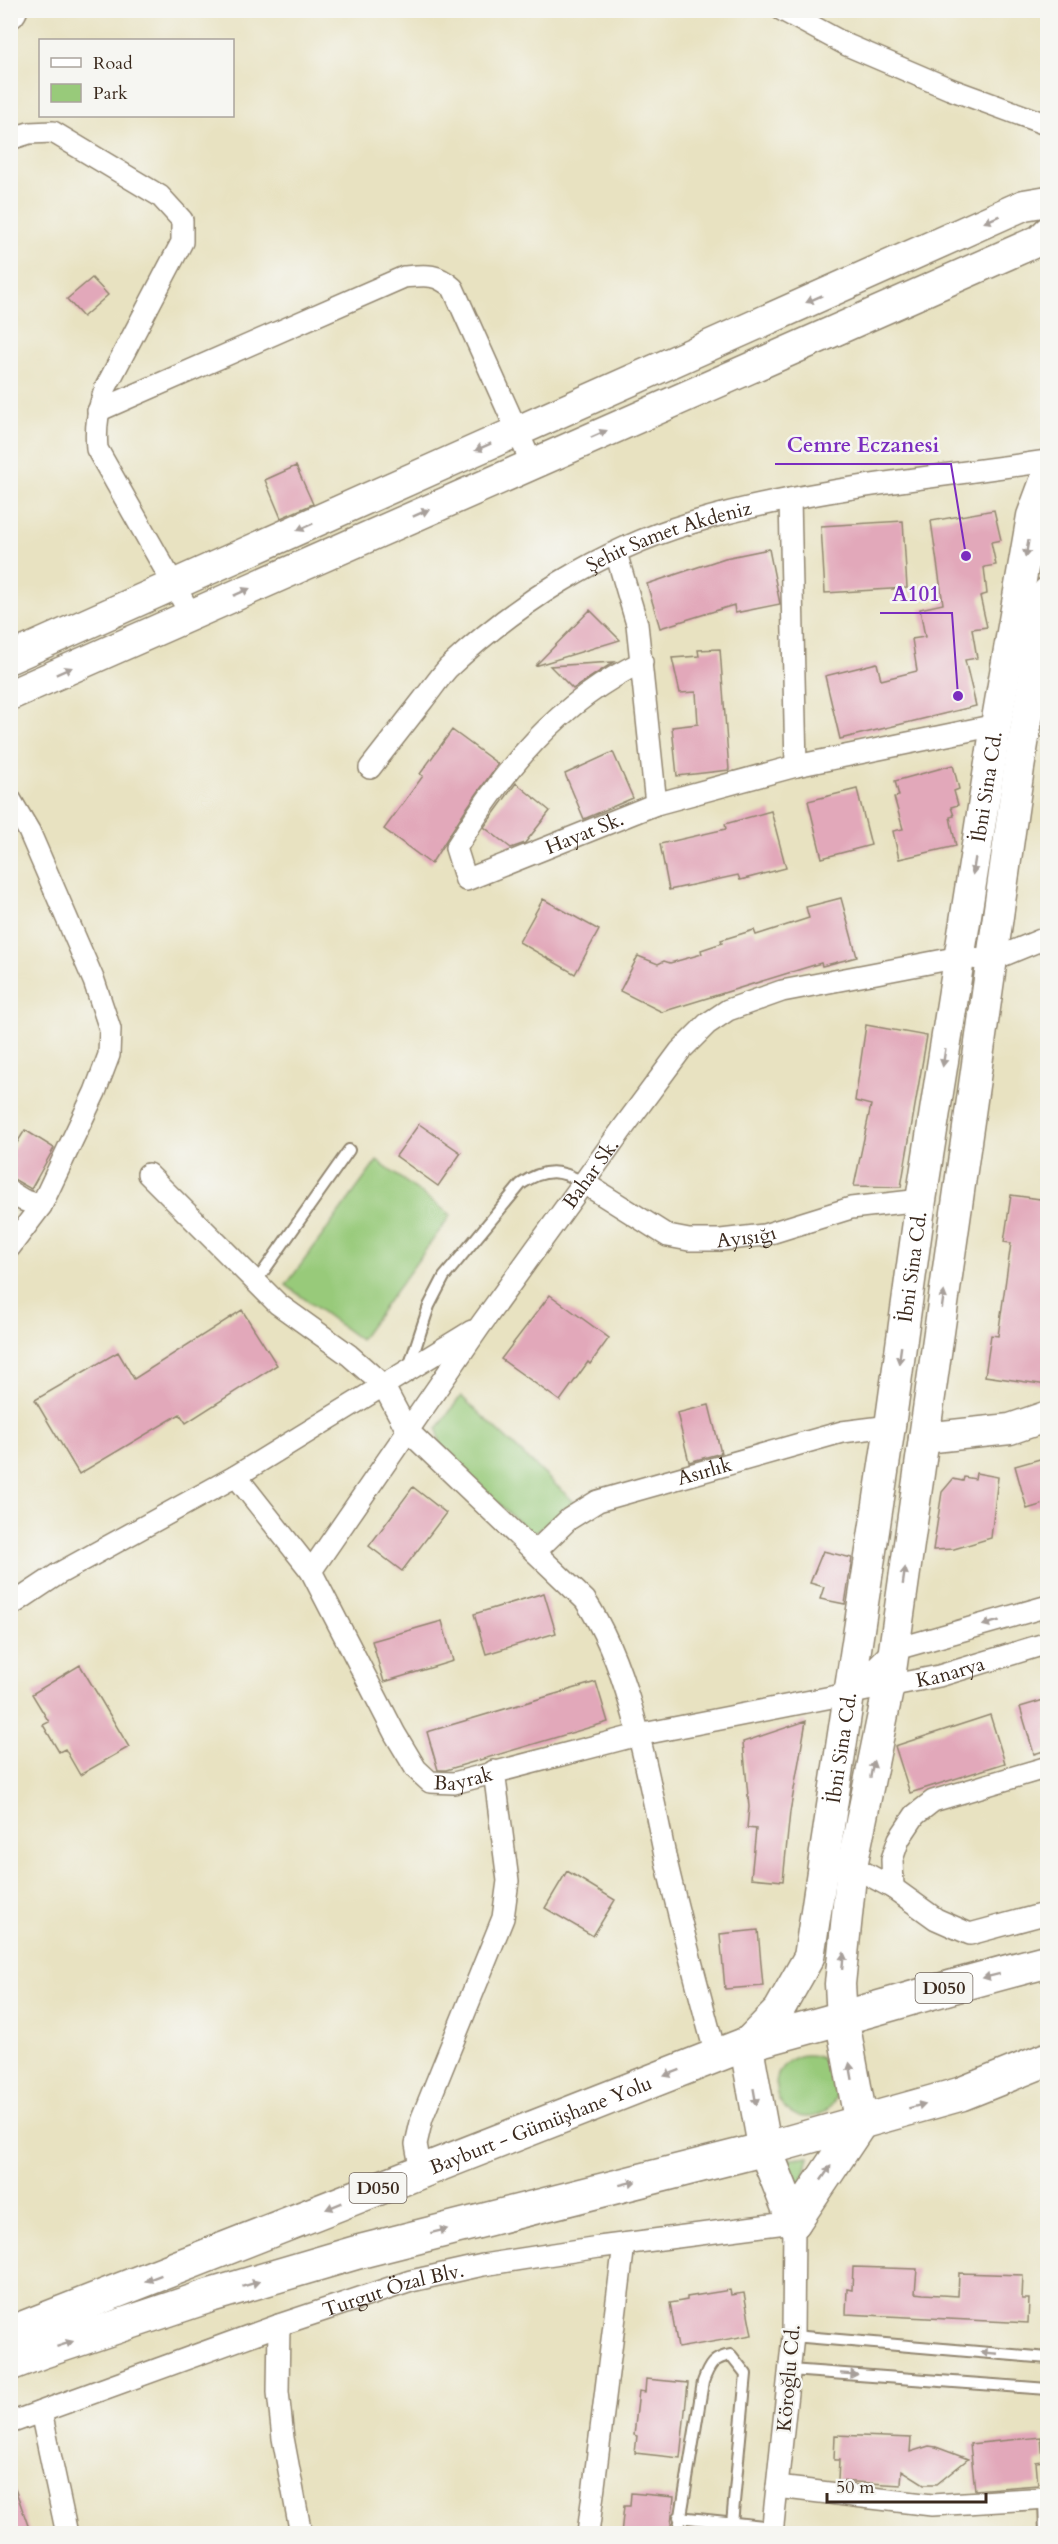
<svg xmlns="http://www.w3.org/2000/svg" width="1058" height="2544" font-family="Cardo,serif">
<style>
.green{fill:#98ca7a;stroke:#6a7a4c;stroke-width:1.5}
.building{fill:#e2a8ba}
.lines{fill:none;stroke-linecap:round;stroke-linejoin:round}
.lane-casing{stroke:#928670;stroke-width:14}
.street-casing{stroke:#928670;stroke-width:24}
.secondary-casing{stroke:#928670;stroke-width:33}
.highway-casing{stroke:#928670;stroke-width:36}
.lane{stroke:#fff;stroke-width:10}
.street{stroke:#fff;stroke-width:21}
.secondary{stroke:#fff;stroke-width:30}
.highway{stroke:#fff;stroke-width:33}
.oneway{fill:#a79f9a}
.labels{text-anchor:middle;stroke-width:5;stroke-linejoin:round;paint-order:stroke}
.shield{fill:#f6f6f2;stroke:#73675e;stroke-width:1.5}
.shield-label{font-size:18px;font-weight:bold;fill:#3b2a1e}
.street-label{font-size:20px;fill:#3b2a1e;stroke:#f6f6f2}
.leader{fill:none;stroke:#7b2cbf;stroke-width:2}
.callout-dot{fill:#7b2cbf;stroke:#f6f6f2;stroke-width:2}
.callout-label{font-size:21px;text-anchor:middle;font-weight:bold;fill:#7b2cbf;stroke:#f6f6f2;stroke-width:5;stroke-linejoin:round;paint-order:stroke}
</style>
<rect width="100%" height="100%" fill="#f6f6f2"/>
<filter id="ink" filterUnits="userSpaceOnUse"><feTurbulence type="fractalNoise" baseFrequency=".0167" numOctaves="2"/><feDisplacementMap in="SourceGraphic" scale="12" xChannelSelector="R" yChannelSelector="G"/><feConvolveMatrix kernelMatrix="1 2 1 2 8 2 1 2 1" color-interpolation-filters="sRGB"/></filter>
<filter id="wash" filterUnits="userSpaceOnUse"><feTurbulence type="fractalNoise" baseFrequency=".008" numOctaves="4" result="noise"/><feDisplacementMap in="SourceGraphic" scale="24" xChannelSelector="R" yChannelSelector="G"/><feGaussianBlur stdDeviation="1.35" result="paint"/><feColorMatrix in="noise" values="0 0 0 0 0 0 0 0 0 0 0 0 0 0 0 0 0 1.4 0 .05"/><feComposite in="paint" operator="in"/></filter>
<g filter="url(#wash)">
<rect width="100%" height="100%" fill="#e8e2c1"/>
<path class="green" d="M377,1161L451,1215L360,1340L286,1285Z
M461,1396L575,1503L537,1531L529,1532L442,1451L437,1429Z
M776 2086a31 31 0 1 1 62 0a31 31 0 1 1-62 0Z
M809,2156L798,2204L786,2159Z"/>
<g id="blocks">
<path class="building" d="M92,278L108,295L83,317L67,299Z
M296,466L313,504L281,518L265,480Z
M994,510L1001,540L991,542L996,565L984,567L987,594L980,596L987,627L972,629L977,658L965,660L976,706L840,739L825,676L877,663L881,680L917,671L912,639L925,637L920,609L943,604L931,521Z
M903,521L907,588L825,593L821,526Z
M769,549L780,604L735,613L734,605L660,628L647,584L725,558Z
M590,610L620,640L535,666Z
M720,649L729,770L677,776L672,727L698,724L696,692L680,693L672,658L699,656L698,650Z
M614,662L573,689L550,666Z
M452,730L498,764L464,812L431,864L384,829L423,776L420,774Z
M613,752L633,798L584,819L565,774Z
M953,765L959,789L954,791L958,805L951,807L954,816L950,817L956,846L899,859L893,831L903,829L894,797L899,796L895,781Z
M516,783L550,811L525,843L511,848L484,827Z
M857,789L871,845L822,858L808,801Z
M771,811L786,868L740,880L738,875L669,890L660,844L726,829L725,824Z
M841,898L857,957L822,966L821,963L662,1012L620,991L638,956L658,964L664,961L670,963L702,954L701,950L722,943L721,940L754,930L756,935L809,918L806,907Z
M543,899L599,930L575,974L519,942Z
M866,1025L927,1036L901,1187L854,1186L871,1105L855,1101Z
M419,1124L461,1153L438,1186L396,1156Z
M25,1130L54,1148L31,1189L10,1177V1154Z
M1011,1195L1047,1200V1329L1045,1348H1047V1385L985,1376L991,1335L998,1336L1011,1243L1004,1242Z
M550,1295L609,1338L590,1364L588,1362L560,1401L501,1359Z
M242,1310L277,1365L186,1423L180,1414L79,1474L35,1400L118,1352L134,1379Z
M709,1405L721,1453L689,1462L677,1413Z
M1047,1457V1503L1027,1509L1015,1466Z
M976,1473L998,1477L991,1538L954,1549L933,1550L942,1492L953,1479L963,1481L964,1477L975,1479Z
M413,1487L446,1513L402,1571L369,1546Z
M823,1551L852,1558L845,1604L820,1599L824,1587L810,1583Z
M544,1593L556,1633L486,1654L474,1614Z
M442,1621L453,1661L384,1682L372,1641Z
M80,1665L129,1747L80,1775L65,1749L59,1752L43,1725L49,1722L32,1694Z
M596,1682L608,1722L446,1770H438L427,1732Z
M1047,1699V1750L1034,1754L1020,1707Z
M990,1715L1005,1763L910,1793L895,1746Z
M806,1721L790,1812L783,1881L751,1878L756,1829L747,1828L749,1807L743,1742Z
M567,1871L615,1900L593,1936L545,1908Z
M758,1930L763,1986L725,1989L720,1934Z
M853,2267L917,2269L915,2293L923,2294L958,2296L959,2273L1023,2275L1022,2299H1029L1028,2323L846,2314L847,2289L852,2290Z
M730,2290L731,2295L744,2293L752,2335L678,2348L670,2303L687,2300V2297Z
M646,2379L688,2383L680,2458L635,2453L637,2436L634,2435L639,2391L645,2392Z
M835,2435L911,2438L910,2452L929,2446L936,2447L968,2459L937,2484H924L902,2470L901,2485L838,2481L839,2460H834Z
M1041,2437L1043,2461L1036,2462L1038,2485L975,2490L970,2444Z
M10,2483H13L31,2534H10Z
M631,2493L674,2497L670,2534H621L624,2506H630Z"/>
</g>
</g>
<g filter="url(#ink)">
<use href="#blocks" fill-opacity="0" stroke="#928670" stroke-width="1.5"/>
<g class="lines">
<defs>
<path id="lane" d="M256,1282L349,1150
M409,1367L429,1306L444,1277L521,1184C544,1168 561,1169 584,1183
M793,2336L1048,2358
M790,2370L1048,2389
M1044,2499L1045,2534
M679,2517L772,2527
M678,2534L703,2382C709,2365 713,2358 731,2355L746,2374L731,2534"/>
<g id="street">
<path d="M782,10L847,45L950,89L1048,125"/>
<path d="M10,139L29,133L53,132L160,196L182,220V242L106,387C98,409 95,426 97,449L191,615"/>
<path d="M98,411L404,277C426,275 436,273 453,288L532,464"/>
<path d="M790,499L796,766"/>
<path d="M616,553L637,624L656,804"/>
<path id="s1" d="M642,662C558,702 503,770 456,848L466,880L656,804L796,766L996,725"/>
<path id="s2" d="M370,768C388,745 405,723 423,700C431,690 439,678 448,668C516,604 600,550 691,523C804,489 930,478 1048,461"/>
<path d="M10,799L29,831L94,981L110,1029L109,1055L95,1092L41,1206L10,1247"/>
<path d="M148,1174L278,1304L349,1355L383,1385L407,1430L585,1600C632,1670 649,1782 667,1865C682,1929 699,1992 716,2056"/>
<path id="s3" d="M584,1183L668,1236L689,1240H721L764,1235L851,1208L921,1200"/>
<path d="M10,1192L23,1200L41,1206"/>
<path id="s4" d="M236,1476L311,1571L395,1734L416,1769L430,1782L454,1783L638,1735L939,1676L1048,1643"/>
<path id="s5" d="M535,1552L569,1519L598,1501L842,1432L890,1426"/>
<path id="s6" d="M311,1571L480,1326L623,1128L680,1051L707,1024L728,1010L782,991L960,957L992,960L1048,937"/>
<path d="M10,1606L58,1574L236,1476L472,1331"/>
<path d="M850,1693L893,1650L1048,1606"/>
<path d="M852,1866L893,1888L936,1919L970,1934L1048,1913"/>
<path d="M893,1888L892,1859L899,1839L915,1815L933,1801L1048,1767"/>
<path d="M421,2171L416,2144L422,2118L503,1918L508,1881L494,1771"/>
<path d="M279,2325L278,2392L283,2438L301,2534"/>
<path d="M41,2412L67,2534"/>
<path id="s7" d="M10,2423L279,2325L411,2281L483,2265L599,2247L794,2222L793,2336L772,2534"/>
<path d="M777,2487L932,2505L1048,2498"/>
<path d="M588,2534L624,2244"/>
</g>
<g id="secondary">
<path d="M10,13L12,10"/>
<path d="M10,658L1024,205L1048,201"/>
<path d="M10,695L1040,240L1048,232"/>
<path d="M924,1438L1010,1429L1048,1416"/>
<path d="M842,2019L840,1984L852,1866L889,1685L1019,768L1048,592"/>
<path id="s8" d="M746,2044L779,2010L809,1957L890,1426L921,1200L996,725L1032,516L1048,473"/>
</g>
<g id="highway">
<path d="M746,2044L765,2149L794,2222"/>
<path d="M794,2222L861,2122L842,2019"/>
<path id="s9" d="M10,2333L746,2044C847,2018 946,1987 1048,1961"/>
<path d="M10,2364L41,2352L212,2295L358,2252L765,2149L961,2094L1048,2059"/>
</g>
</defs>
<use href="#lane" class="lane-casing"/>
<use href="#street" class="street-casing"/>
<use href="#secondary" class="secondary-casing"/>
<use href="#highway" class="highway-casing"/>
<use href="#lane" class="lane"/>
<use href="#street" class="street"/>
<use href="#secondary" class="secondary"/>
<use href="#highway" class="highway"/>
</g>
<defs><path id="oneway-solid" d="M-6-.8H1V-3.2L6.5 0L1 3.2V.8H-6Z" transform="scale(1.5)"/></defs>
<g class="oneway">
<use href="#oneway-solid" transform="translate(992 219) rotate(156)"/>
<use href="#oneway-solid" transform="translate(814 299) rotate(156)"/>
<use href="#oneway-solid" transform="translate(599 434) rotate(-24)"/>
<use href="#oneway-solid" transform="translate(483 447) rotate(156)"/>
<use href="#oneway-solid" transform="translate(421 513) rotate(-24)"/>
<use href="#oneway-solid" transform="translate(305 527) rotate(156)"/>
<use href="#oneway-solid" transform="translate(1027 549) rotate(100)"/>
<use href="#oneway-solid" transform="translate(242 592) rotate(-24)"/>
<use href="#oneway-solid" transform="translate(64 671) rotate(-24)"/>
<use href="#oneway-solid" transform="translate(974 866) rotate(99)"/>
<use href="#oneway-solid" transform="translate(944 1058) rotate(99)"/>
<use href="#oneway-solid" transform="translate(943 1300) rotate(-82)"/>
<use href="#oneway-solid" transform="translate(900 1355) rotate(98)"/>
<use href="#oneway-solid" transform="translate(904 1576) rotate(-82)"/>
<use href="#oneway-solid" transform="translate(991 1623) rotate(164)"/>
<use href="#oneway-solid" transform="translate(872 1769) rotate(-79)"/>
<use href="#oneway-solid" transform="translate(843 1961) rotate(-84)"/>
<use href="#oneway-solid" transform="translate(991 1976) rotate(166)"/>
<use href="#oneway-solid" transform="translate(851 2071) rotate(-100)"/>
<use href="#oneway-solid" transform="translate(672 2073) rotate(159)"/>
<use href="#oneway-solid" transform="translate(755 2097) rotate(80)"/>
<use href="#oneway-solid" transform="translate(917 2106) rotate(-15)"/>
<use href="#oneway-solid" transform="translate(826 2173) rotate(-56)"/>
<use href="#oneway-solid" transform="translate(628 2183) rotate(-14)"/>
<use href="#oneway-solid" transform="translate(334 2206) rotate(158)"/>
<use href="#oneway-solid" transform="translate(439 2231) rotate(-14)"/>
<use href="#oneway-solid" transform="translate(153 2278) rotate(159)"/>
<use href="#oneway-solid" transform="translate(251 2284) rotate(-17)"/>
<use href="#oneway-solid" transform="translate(65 2344) rotate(-18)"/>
<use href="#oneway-solid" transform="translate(989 2353) rotate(-175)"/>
<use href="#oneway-solid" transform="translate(849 2374) rotate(4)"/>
</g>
</g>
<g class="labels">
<g class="shield">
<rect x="915.5" y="1973" width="57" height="30" rx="4.5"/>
<rect x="349.5" y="2173" width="57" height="30" rx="4.5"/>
</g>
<g class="shield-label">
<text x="944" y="1994">D050</text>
<text x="378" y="2194">D050</text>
</g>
<g class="street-label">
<text dy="7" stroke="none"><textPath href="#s2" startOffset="387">Şehit Samet Akdeniz</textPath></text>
<text dy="7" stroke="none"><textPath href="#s8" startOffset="1292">İbni Sina Cd.</textPath></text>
<text dy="7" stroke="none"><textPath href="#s1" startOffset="428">Hayat Sk.</textPath></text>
<text dy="7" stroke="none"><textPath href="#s6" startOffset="486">Bahar Sk.</textPath></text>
<text dy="7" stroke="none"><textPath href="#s3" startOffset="178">Ayışığı</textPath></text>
<text dy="7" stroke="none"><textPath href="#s8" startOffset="806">İbni Sina Cd.</textPath></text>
<text dy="7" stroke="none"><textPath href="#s5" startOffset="192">Asırlık</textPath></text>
<text dy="7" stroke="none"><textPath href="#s4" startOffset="897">Kanarya</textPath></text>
<text dy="7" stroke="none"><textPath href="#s8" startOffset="320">İbni Sina Cd.</textPath></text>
<text dy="7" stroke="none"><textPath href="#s4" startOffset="398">Bayrak</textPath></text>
<text dy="7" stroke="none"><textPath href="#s9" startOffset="570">Bayburt - Gümüşhane Yolu</textPath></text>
<text dy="7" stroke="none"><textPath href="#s7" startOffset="406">Turgut Özal Blv.</textPath></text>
<text transform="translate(788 2378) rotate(-85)" y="7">Köroğlu Cd.</text>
</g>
</g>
<path class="leader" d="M966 556L951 464H775M958 696L952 613H880"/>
<g class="callout-dot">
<circle cx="966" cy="556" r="6"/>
<circle cx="958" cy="696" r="6"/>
</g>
<g class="callout-label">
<text x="863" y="452">Cemre Eczanesi</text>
<text x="916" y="601">A101</text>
</g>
<rect width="1058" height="2544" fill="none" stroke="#f6f6f2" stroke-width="36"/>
<rect x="39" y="39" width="195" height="78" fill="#f6f6f2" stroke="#aba49d" stroke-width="1.5"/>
<rect x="51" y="58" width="30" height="9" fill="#ffffff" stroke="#aba49d" stroke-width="1.5"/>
<text x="93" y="69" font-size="18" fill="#3b2a1e">Road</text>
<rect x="51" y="84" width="30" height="18" fill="#98ca7a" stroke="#aba49d" stroke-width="1.5"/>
<text x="93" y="99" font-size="18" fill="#3b2a1e">Park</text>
<path d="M827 2493v9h159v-9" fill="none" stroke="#3b2a1e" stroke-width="3"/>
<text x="836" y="2493" font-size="18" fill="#3b2a1e" stroke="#f6f6f2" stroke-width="4.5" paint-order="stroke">50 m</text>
</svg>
